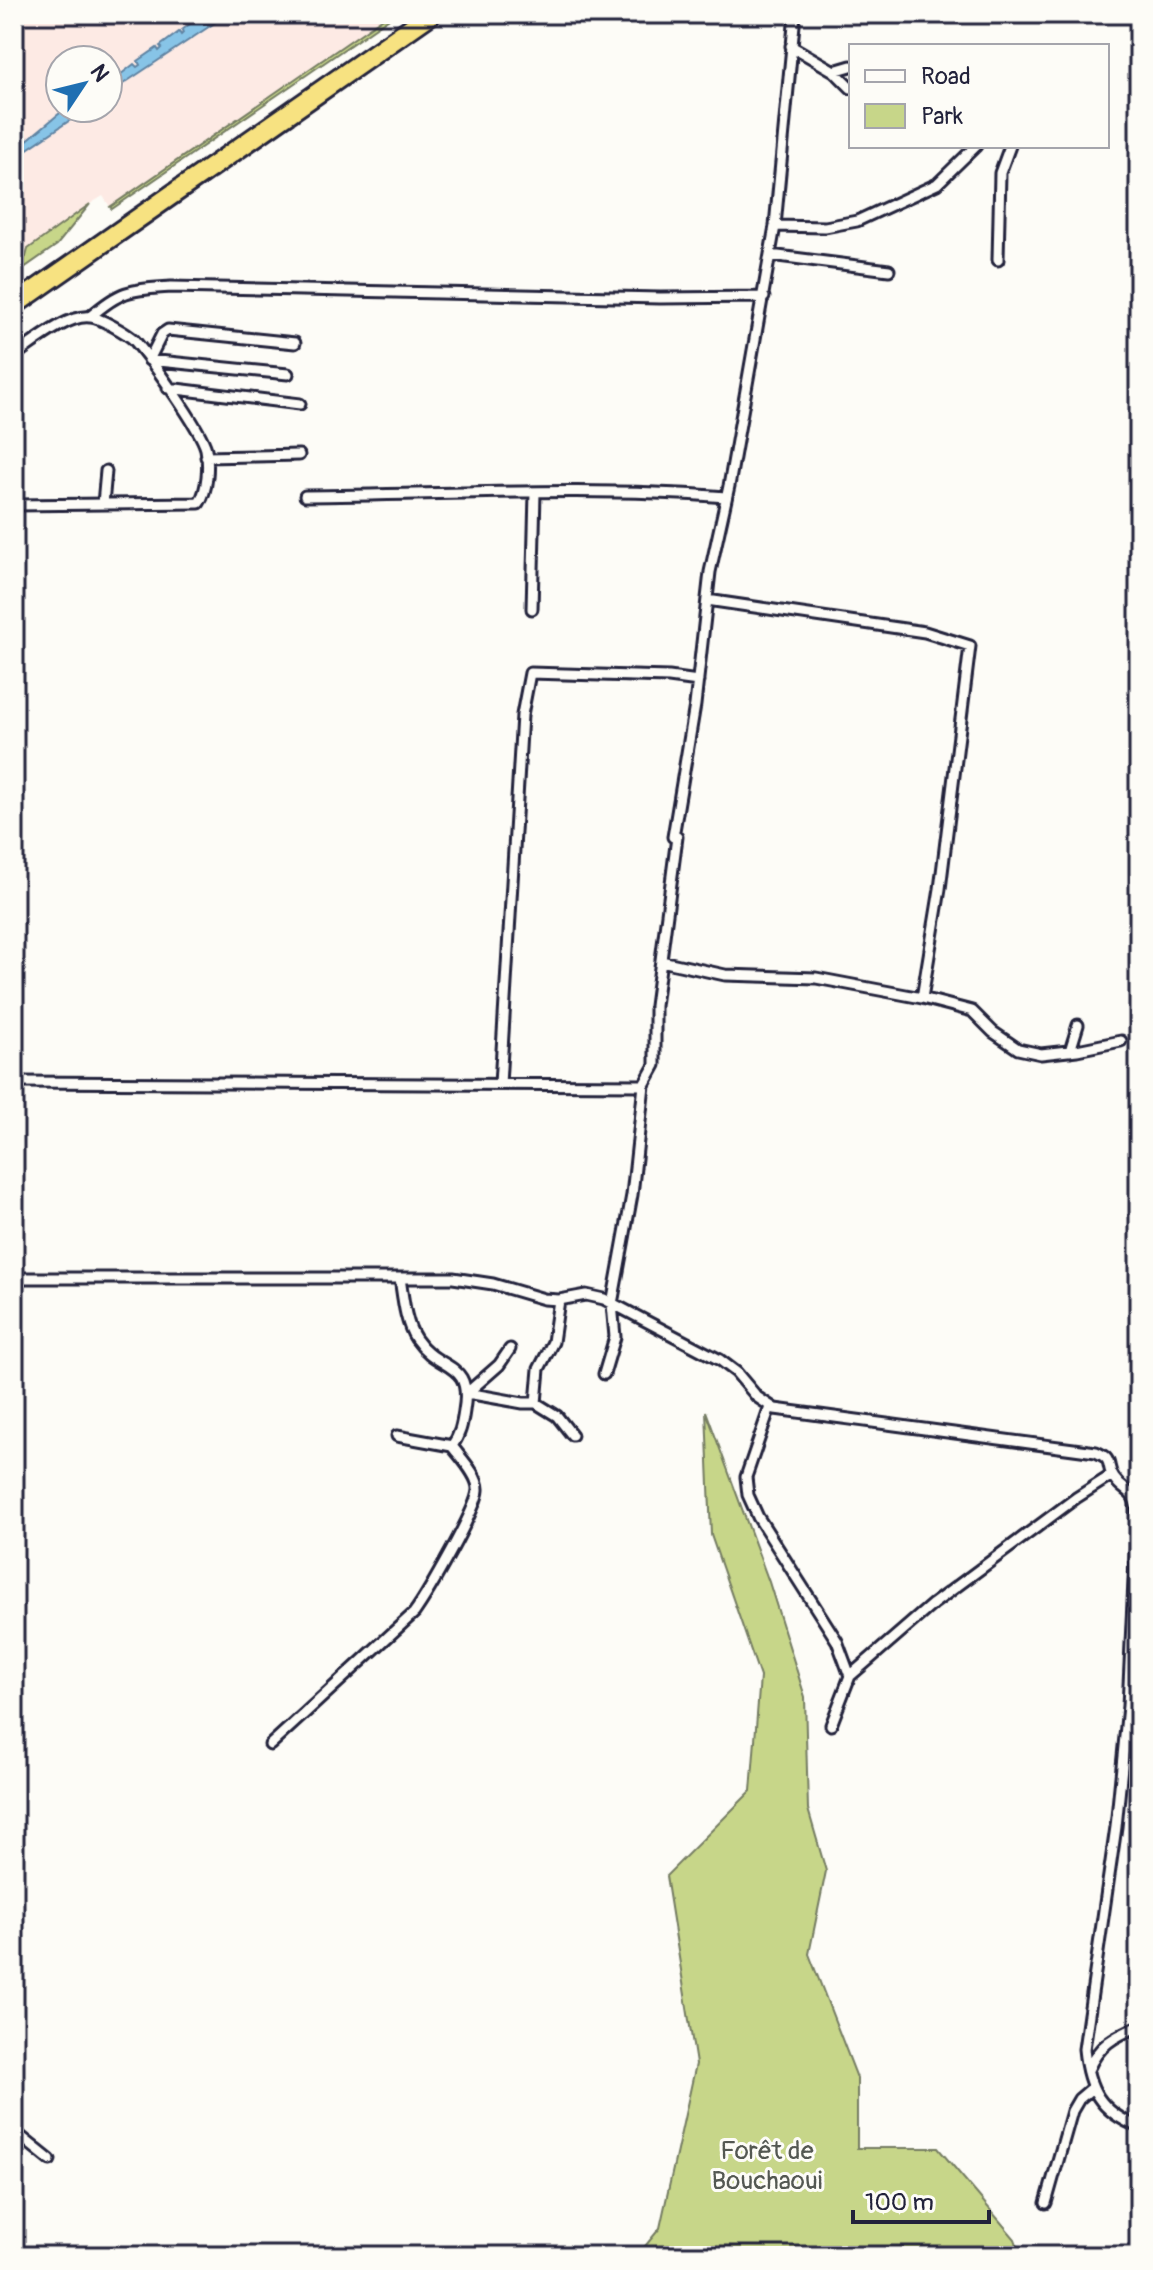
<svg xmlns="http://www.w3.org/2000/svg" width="1153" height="2270" font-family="Pangolin,sans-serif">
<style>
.built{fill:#fdeae4;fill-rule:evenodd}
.green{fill:#c7d689;stroke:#747c62;stroke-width:2}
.water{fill:#87c4e7;stroke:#5f83a2;stroke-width:2}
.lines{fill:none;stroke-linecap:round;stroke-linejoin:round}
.street-casing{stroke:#22223b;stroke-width:15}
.highway-casing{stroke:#22223b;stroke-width:24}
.street{stroke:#fdfcf7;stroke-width:9}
.highway{stroke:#f7e281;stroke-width:18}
.labels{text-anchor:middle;stroke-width:6;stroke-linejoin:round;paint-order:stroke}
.park-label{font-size:26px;fill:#545852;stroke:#fdfcf7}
</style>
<rect width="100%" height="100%" fill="#fdfcf7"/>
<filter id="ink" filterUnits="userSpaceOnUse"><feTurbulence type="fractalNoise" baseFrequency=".0125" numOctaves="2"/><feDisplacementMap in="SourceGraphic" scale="16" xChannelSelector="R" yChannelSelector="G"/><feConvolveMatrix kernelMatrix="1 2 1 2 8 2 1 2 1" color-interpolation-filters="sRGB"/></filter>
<g filter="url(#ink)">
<path class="built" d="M14,14H389L110,207L103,196L90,204L57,245L14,275ZM60,60H108V108H60Z"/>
<path class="green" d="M389,14H395L112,209L110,207Z
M90,204L57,245L14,275V266L26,257L28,249Z
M706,1411L769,1582L805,1697L808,1809L826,1871L809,1954L857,2078V2148H938L1015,2239L1021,2256H637L660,2228L696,2064L666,1876L751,1791L760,1677L711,1535Z"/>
<path class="water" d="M204,14H219L222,18L108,94V78L115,83L118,80L116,78L134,64L137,67L140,65L138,61L157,48L159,51L162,48L160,46L179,32L181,35L183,33L182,30L200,16L202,19L206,17Z
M66,108H88L14,158V151Z"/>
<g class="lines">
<defs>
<path id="street" d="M791,46L834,71L851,66
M834,71L851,88
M775,226L825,227L857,221L937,184L976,146
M770,255L889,270
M998,260L1000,173L1010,146
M91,316C122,289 131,290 171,287L660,298L764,297
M14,356C32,344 68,314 90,317C99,317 128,334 134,340C149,357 201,429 206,449C209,464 208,490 199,503L14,505
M288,374L149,360L162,334L168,330L295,343
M168,388L300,404
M206,457L299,455
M305,496C445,495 587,486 726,497
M103,504L106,471
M707,600L925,632L970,646L940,889L922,998
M532,609L535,493
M673,837L695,705L710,572L729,486L775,226L795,14
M661,961L725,975L816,978L922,998L972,1011L993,1032L1018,1049L1041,1054L1077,1050L1121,1041
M1070,1051L1078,1025
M14,1082L644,1085
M500,1084L522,715L530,673L669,677L698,681
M14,1278H453L493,1284L544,1299L559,1300L586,1295L604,1299L720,1360L736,1372L757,1397L775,1409L1096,1452C1115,1460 1105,1466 1114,1478C1125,1495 1137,1488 1137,1517L1128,1706L1116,1827L1084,2049C1088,2089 1100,2112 1139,2127
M400,1278C403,1297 405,1323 416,1339C439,1373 473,1359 464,1411C462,1425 460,1435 452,1446
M604,1374L615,1337L612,1304L632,1195L644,1085L655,1065V1006L677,837
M467,1393L523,1403H536L557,1416L572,1435
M467,1393L499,1365L510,1349
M536,1403L539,1369L553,1342L559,1300
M770,1407L746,1477L748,1495L758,1517L837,1641L850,1676
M831,1725L850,1676L933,1604L1076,1498L1112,1475
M270,1745L414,1613C427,1595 477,1509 478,1490C479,1476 460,1457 452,1446L397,1436
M1088,2070C1099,2044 1114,2037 1139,2026
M14,2131L50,2160
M1046,2203L1072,2111L1079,2099L1092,2088"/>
<path id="highway" d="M14,305L431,14"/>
</defs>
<use href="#street" class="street-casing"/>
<use href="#highway" class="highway-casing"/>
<use href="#street" class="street"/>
<use href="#highway" class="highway"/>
</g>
</g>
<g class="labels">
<g class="park-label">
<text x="767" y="2159">Forêt de<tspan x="767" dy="30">Bouchaoui</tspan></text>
</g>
</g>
<rect width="1153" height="2270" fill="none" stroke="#fdfcf7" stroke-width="48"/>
<rect x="24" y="24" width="1105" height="2222" fill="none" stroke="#22223b" stroke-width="3" filter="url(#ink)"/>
<rect x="849" y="44" width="260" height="104" fill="#fdfcf7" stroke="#a5a5ac" stroke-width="2"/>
<rect x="865" y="70" width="40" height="12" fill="#fdfcf7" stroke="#a5a5ac" stroke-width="2"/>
<text x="921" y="84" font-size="24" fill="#22223b">Road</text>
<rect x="865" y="104" width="40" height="24" fill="#c7d689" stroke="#a5a5ac" stroke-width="2"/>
<text x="921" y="124" font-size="24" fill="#22223b">Park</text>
<g transform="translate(84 84) rotate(55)"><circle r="38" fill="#fdfcf7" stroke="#a5a5ac" stroke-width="2"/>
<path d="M0-6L14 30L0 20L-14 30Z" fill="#1f6fb2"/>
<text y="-12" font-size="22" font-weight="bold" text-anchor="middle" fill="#22223b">N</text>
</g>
<path d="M853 2210v12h136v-12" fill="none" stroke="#22223b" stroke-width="4"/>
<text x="865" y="2210" font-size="24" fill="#22223b" stroke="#fdfcf7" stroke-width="6" paint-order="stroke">100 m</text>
</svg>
